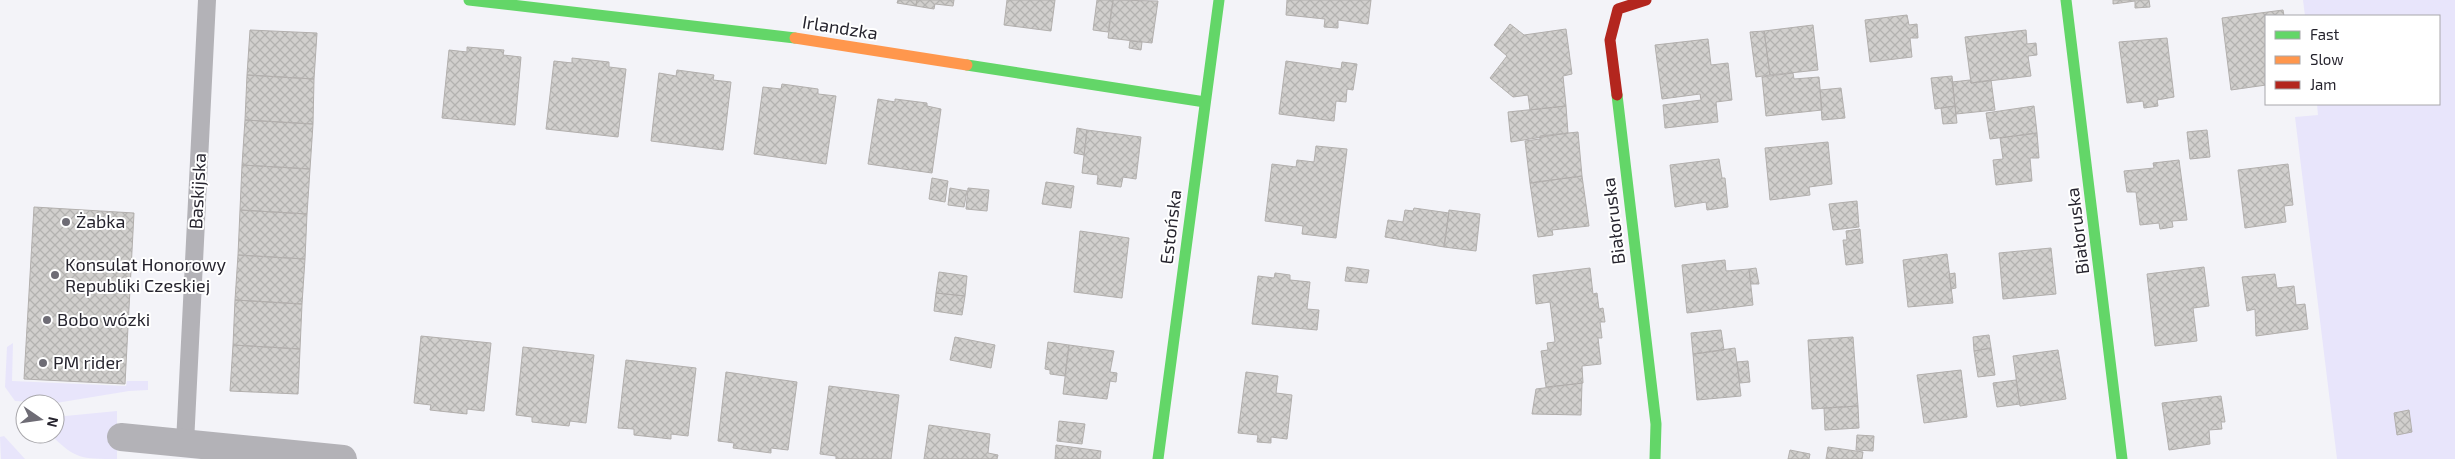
<svg xmlns="http://www.w3.org/2000/svg" width="2455" height="459" font-family="'Exo 2',sans-serif">
<style>
.grass{fill:#e8e5fb}
.building{fill:url(#building-cross-hatch);stroke:#b2afad}
.lines{fill:none;stroke-linecap:round;stroke-linejoin:round}
.lane{stroke:#b3b2b7;stroke-width:18}
.street{stroke:#b3b2b7;stroke-width:28}
.fast{stroke:#63d668;stroke-width:11}
.slow{stroke:#ff974d;stroke-width:11}
.jam{stroke:#b3261e;stroke-width:11}
.poi-dot{fill:#6e6c75;stroke:#fff;stroke-width:2}
.labels{text-anchor:middle;stroke-width:4;stroke-linejoin:round;paint-order:stroke}
.street-label{font-size:18px;fill:#26242e;stroke:#fff}
.poi-label{font-size:18px;fill:#26242e;stroke:#fff;text-anchor:start}
</style>
<defs>
<pattern id="building-cross-hatch" width="8" height="8" patternUnits="userSpaceOnUse" patternTransform="scale(1.25)"><rect width="8" height="8" fill="#d1cfcd"/><path d="M0 0l8 8M0 8l8-8" fill="none" stroke="#b3b2b0"/></pattern>
</defs>
<rect width="100%" height="100%" fill="#f3f3f8"/>
<path class="grass" d="M2303,0H2455V459H2337L2295,117L2318,115L2317,104H2439V16H2305Z
M13,343L12,381L126,386L127,381H148V390L129,391L56,403L15,401L5,387L7,347Z
M117,411V459C81,459 75,459 50,434H55V417Z
M4,436L25,459H1L0,437Z"/>
<path class="building" d="M898,0H917L916,6L897,3Z
M917,0H954L953,6L935,4L934,9L916,6Z
M1007,0H1055L1051,31L1004,25Z
M1097,0H1113L1108,32L1093,30Z
M1113,0L1158,1L1152,43L1108,38Z
M1287,0H1371L1368,24L1338,20V28L1324,27L1325,19L1286,15Z
M2113,0H2149L2150,7L2135,8V1L2113,4Z
M2283,10L2284,16H2266V85L2231,90L2222,18Z
M1907,15L1909,25L1917,24L1918,38H1910L1912,57L1870,62L1865,20Z
M1510,24L1524,35L1566,29L1572,74L1563,76L1566,106L1530,110L1528,95L1513,97L1490,78L1507,56L1494,45Z
M1813,25L1818,70L1770,75L1764,31Z
M250,30L317,33L314,79L247,75Z
M2026,30L2027,44L2036,43L2037,55L2028,56L2031,76L1971,83L1965,37Z
M1764,31L1770,75L1756,77L1750,32Z
M2167,38L2174,97L2157,100L2158,106L2144,108L2143,101L2127,103L2119,42Z
M1708,39L1711,65L1728,63L1732,100L1716,102L1718,122L1665,128L1663,105L1701,100L1700,94L1662,99L1655,45Z
M1130,41L1142,42L1141,50L1129,48Z
M467,47L504,50L503,55L521,57L515,125L442,118L449,50L467,52Z
M572,58L609,62V67L626,69L618,137L546,129L554,61L572,63Z
M1286,61L1341,69L1342,62L1357,64L1353,90L1347,89L1346,102L1336,101L1334,121L1279,114Z
M677,70L714,75L713,80L731,82L723,150L651,141L659,73L676,76Z
M1793,73L1794,79L1819,77L1822,110L1766,116L1762,77Z
M247,75L314,79L313,124L245,120Z
M1952,76L1955,106L1935,109L1931,78Z
M1970,80L1971,83L1991,80L1995,110L1956,114L1952,82Z
M782,84L818,89V94L836,96L826,164L754,154L763,87L781,89Z
M1841,88L1845,118L1822,120L1820,90Z
M878,99L895,102V99L927,103V106L941,109L932,173L868,164Z
M1566,106L1568,133L1511,142L1508,112Z
M1955,106L1957,123L1943,124L1941,108Z
M2034,106L2037,133L1990,139L1986,113Z
M245,120L313,124L310,169L242,165Z
M1077,128L1087,130L1084,155L1074,153Z
M1087,130L1141,137L1136,179L1123,177L1121,187L1097,184L1098,175L1082,173Z
M2207,130L2210,157L2190,159L2187,132Z
M1578,132L1582,176L1530,183L1525,141L1540,139V136Z
M2037,133L2039,158H2030L2032,181L1996,185L1993,160L2003,159L2000,138Z
M1828,142L1832,184L1809,187L1810,195L1770,200L1765,148Z
M1316,146L1347,149L1336,238L1302,234L1303,226L1265,221L1272,164L1296,167L1297,160L1314,162Z
M1719,159L1722,178H1725L1728,207L1707,210L1706,202L1675,207L1670,165Z
M2179,160L2187,220L2172,221L2173,227L2160,229L2159,223L2140,225L2136,192H2127L2124,171L2154,168L2153,163Z
M2288,164L2293,205L2284,206L2286,222L2245,228L2238,170Z
M242,165L310,169L307,214L240,210Z
M1582,176L1589,226L1552,230L1553,235L1538,237L1530,183Z
M932,178L948,181L945,202L929,199Z
M1046,182L1074,186L1071,208L1042,204Z
M950,188L967,191L964,207L948,205Z
M968,188L989,190L987,211L966,209Z
M1857,201L1859,227L1833,230L1829,204Z
M34,207L134,213L125,384L24,379Z
M1414,208L1449,213L1444,247L1385,237L1388,220L1403,222L1405,210L1413,211Z
M240,210L307,214L305,259L238,255Z
M1449,210L1480,214L1476,251L1444,247Z
M1860,229L1863,263L1846,265L1843,240H1847L1846,231Z
M1080,231L1129,238L1122,298L1074,292Z
M2051,248L2056,294L2003,299L1999,253Z
M1947,254L1953,303L1908,307L1903,260Z
M238,255L305,259L302,304L235,300Z
M1725,260L1726,271L1749,269L1753,305L1687,313L1682,265Z
M1347,267L1369,270L1367,283L1345,281Z
M2204,267L2209,306L2193,308L2197,341L2155,346L2147,274Z
M1590,268L1593,294L1597,293L1599,309L1603,308L1605,322H1600L1602,338H1598L1601,364L1582,366L1583,383L1546,387L1541,351L1548,350L1547,343L1555,342L1550,302L1536,304L1533,275Z
M1756,268L1759,284H1751L1749,269Z
M939,272L967,276L965,296L936,293Z
M1275,273L1290,275V280L1310,282L1307,309L1319,310L1317,330L1252,324L1258,276L1274,278Z
M1955,273L1956,288L1951,289L1949,274Z
M2275,274L2277,288L2294,286L2296,305L2305,304L2308,329L2256,336L2255,309L2247,311L2242,277Z
M936,293L965,296L962,315L934,311Z
M235,300L302,304L300,349L233,345Z
M1721,330L1724,350L1693,354L1691,333Z
M1989,335L1991,348L1974,351L1973,337Z
M421,336L491,343L484,411L467,409V414L430,410L431,405L414,403Z
M955,337L995,345L991,368L950,360Z
M1853,337L1858,406L1812,409L1808,340Z
M1048,342L1069,345L1065,376L1050,374V370L1045,369Z
M233,345L300,349L298,394L230,391Z
M1069,345L1114,351L1110,372L1117,373L1116,382L1110,381L1107,399L1063,394Z
M523,347L594,355L586,423L570,421L569,426L532,422V417L516,415Z
M1735,348L1741,396L1697,400L1693,354Z
M1991,348L1995,375L1978,377L1974,351Z
M2058,350L2066,399L2020,406L2013,356Z
M626,360L696,368L688,436L671,434V439L634,435V429L618,428Z
M1748,361L1750,382L1740,383L1737,362Z
M1961,370L1967,417L1924,423L1917,375Z
M726,372L797,382L788,450L771,448V453L733,448L734,443L718,441Z
M1246,372L1278,376L1276,393L1292,395L1287,439L1271,437V443L1257,442L1258,435L1238,433Z
M2016,380L2020,404L1997,407L1993,383Z
M1582,383L1581,415L1532,414L1536,389Z
M829,386L899,395L891,459H836V456L820,454Z
M2221,396L2225,422H2221L2222,429L2209,430L2210,444L2169,450L2162,403Z
M1858,406L1859,428L1825,430L1824,408Z
M2409,410L2412,432L2397,435L2394,413Z
M1059,421L1085,424L1082,444L1057,441Z
M929,425L990,434L988,453L998,455L997,459H924Z
M1857,435L1874,436L1873,451L1856,450Z
M1056,445L1101,451L1100,459H1055Z
M1828,447L1863,452L1862,459H1826Z
M1790,450L1810,454L1809,459H1788Z"/>
<g class="lines">
<path class="lane" d="M185,443L207,0"/>
<path class="street" d="M121,437L343,459"/>
<path class="fast" d="M469,0L795,38
M2066,0L2122,459
M967,65L1205,102
M1617,95L1656,424L1655,459
M1158,459L1219,0"/>
<path class="slow" d="M795,38L967,65"/>
<path class="jam" d="M1617,95L1610,40L1618,9L1646,0"/>
</g>
<g class="poi-dot">
<circle cx="66" cy="222" r="5"/>
<circle cx="55" cy="275" r="5"/>
<circle cx="47" cy="320" r="5"/>
<circle cx="43" cy="363" r="5"/>
</g>
<g class="labels">
<g class="street-label">
<text transform="translate(840 28) rotate(9)" y="6">Irlandzka</text>
<text transform="translate(198 191) rotate(-87)" y="6">Baskijska</text>
<text transform="translate(1614 221) rotate(-97)" y="6">Białoruska</text>
<text transform="translate(1171 227) rotate(-83)" y="6">Estońska</text>
<text transform="translate(2078 231) rotate(-97)" y="6">Białoruska</text>
</g>
<g class="poi-label">
<text x="76" y="228">Żabka</text>
<text x="65" y="271">Konsulat Honorowy<tspan x="65" dy="21">Republiki Czeskiej</tspan></text>
<text x="57" y="326">Bobo wózki</text>
<text x="53" y="369">PM rider</text>
</g>
</g>
<rect x="2265" y="15" width="175" height="90" fill="#ffffff" stroke="#a8a7ab"/>
<rect x="2275" y="31" width="25" height="8" fill="#63d668" stroke="#a8a7ab"/>
<text x="2310" y="40" font-size="15" fill="#26242e">Fast</text>
<rect x="2275" y="56" width="25" height="8" fill="#ff974d" stroke="#a8a7ab"/>
<text x="2310" y="65" font-size="15" fill="#26242e">Slow</text>
<rect x="2275" y="81" width="25" height="8" fill="#b3261e" stroke="#a8a7ab"/>
<text x="2310" y="90" font-size="15" fill="#26242e">Jam</text>
<g transform="translate(40 419) rotate(103)"><circle r="24" fill="#ffffff" stroke="#a8a7ab"/>
<path d="M0-4L9 19L0 12L-9 19Z" fill="#6e6c75"/>
<text y="-8" font-size="14" font-weight="bold" text-anchor="middle" fill="#26242e">N</text>
</g>
</svg>
